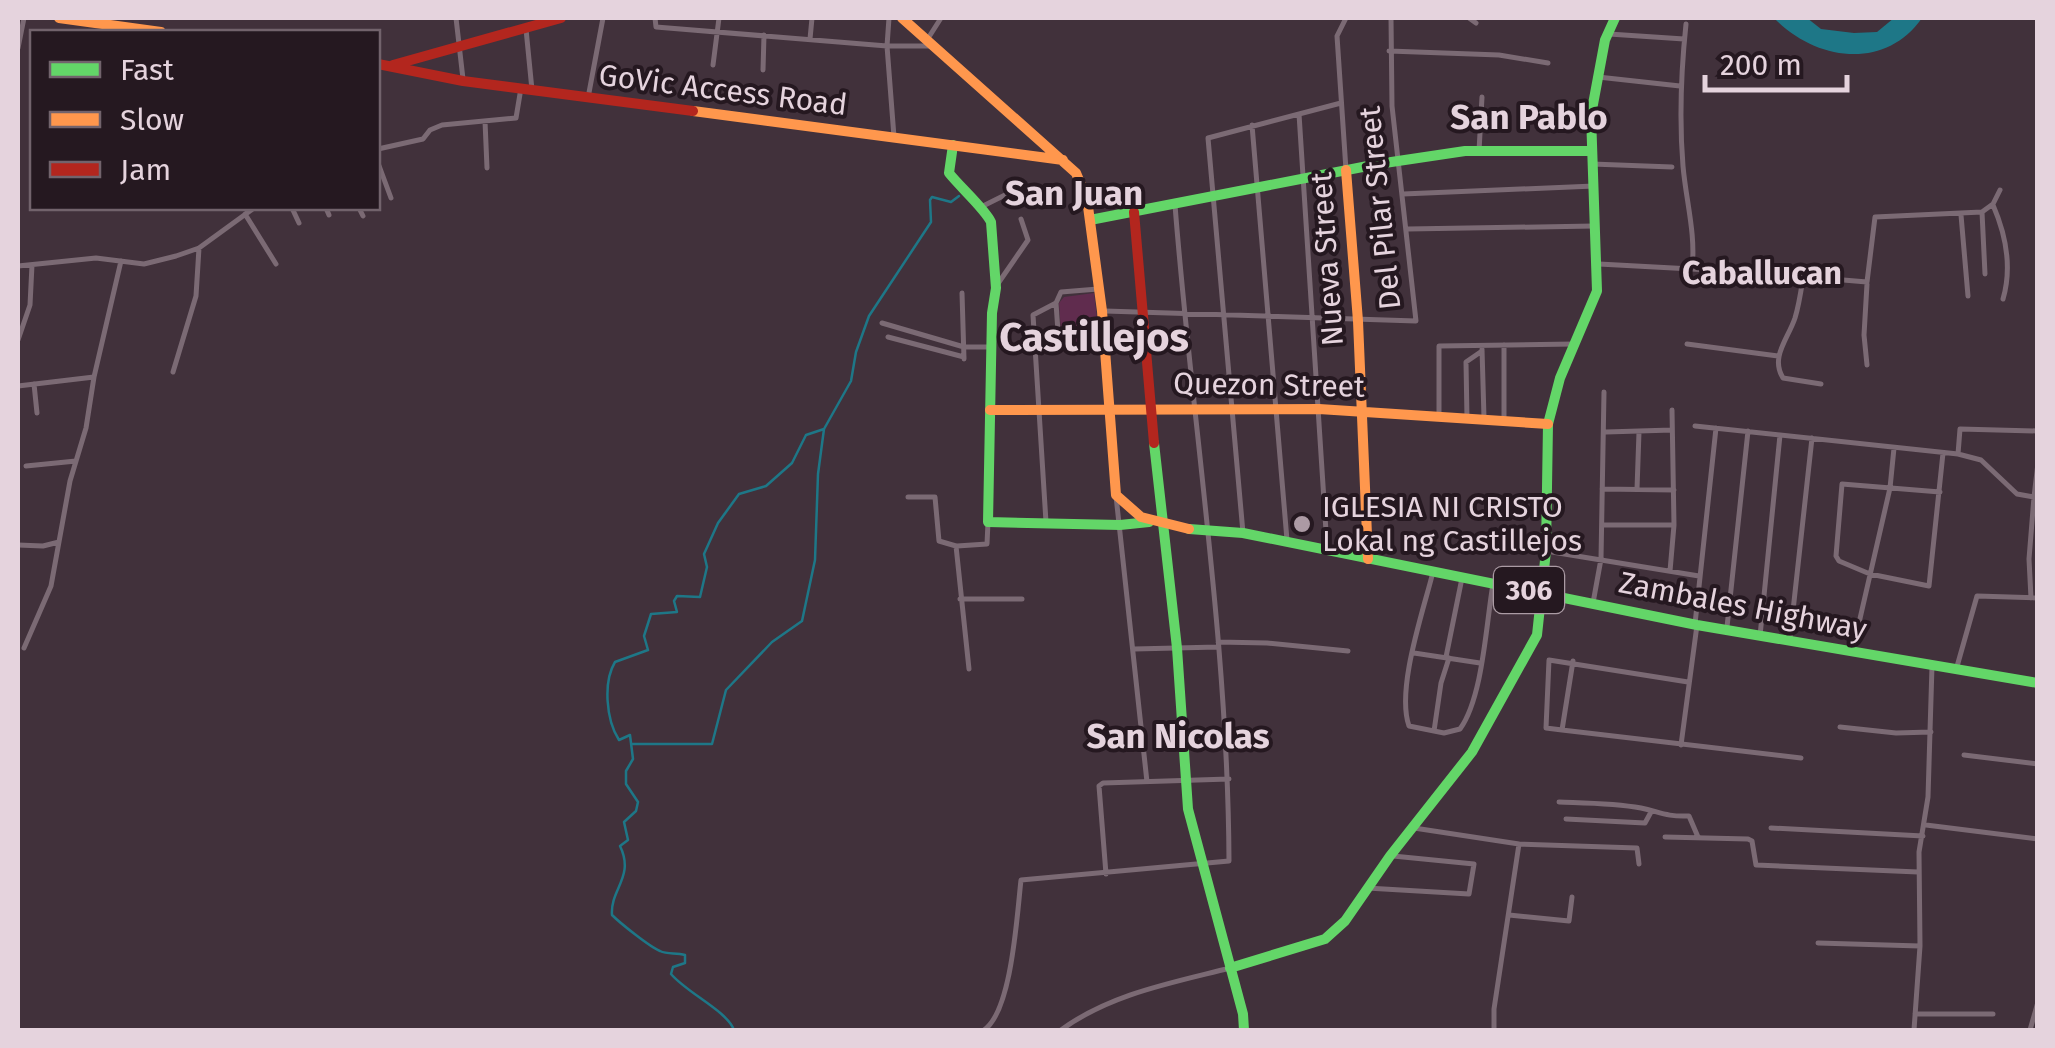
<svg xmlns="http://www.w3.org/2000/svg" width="2055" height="1048" font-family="'Fira Sans',sans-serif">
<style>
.green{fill:#602c4e}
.water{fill:#1e7787}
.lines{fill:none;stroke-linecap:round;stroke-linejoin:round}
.stream{stroke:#1e7787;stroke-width:2.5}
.street{stroke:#7b6a74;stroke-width:5}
.fast{stroke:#63d668;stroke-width:10}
.slow{stroke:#ff974d;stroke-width:10}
.jam{stroke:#b3261e;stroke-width:10}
.poi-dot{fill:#ac9aa4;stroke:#251820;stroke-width:4}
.labels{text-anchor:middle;stroke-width:8;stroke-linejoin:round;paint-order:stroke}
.shield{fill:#251820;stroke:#ab9ba4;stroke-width:2.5}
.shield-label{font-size:28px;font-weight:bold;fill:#e5d3dd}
.street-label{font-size:30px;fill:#e5d3dd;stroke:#251820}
.poi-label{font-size:30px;fill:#e5d3dd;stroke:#251820;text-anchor:start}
.neighbourhood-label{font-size:32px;font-weight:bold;fill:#e5d3dd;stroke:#251820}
.quarter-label{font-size:35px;font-weight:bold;fill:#e5d3dd;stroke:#251820}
.district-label{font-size:40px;font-weight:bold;fill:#e5d3dd;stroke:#251820}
</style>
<rect width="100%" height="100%" fill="#41313b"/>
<path class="green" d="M1094,293L1100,343L1062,345L1059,303L1064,297Z"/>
<path class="water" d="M1774,18H1807L1821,29L1854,33L1877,32L1894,18H1922C1885,71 1816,61 1774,18Z"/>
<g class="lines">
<path class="stream" d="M631,744H712L726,690L772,642L802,621L815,560L818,474L824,429L851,381L856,352L869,316L931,222L930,200L932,197L951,202L959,196
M734,1030C727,1011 687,993 671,974L673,967L685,963V955C676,952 668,955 660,951C650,947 620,923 612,915C610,889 635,877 620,846L628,840L624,822L636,811L638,802L626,784V771L633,759L630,735L619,740C606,720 603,682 615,662L648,650L644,636L651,614L677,612L674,601L677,596L700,597L707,567L704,554L718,523L739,494L766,486L792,463L806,435L824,429"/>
<path class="street" d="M456,18L463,79
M655,18L656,27L887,46H933
M889,18L887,46L894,137
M1469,18L1476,23
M1686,24C1681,72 1679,118 1683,166C1686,201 1696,234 1692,269
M526,29L532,90
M1609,34L1684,39
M810,39L812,18
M927,40L941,18
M18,48L24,18
M1389,51L1499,55L1548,63
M713,65L719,18
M763,70L764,35
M1598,77L1680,86
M588,98L603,18
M1299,114L1327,547
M485,121L487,168
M1252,125L1287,540
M378,149L423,139L430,130L442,125L516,118L521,88
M1479,151L1482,97
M378,163L391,198
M1592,164L1672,167
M1346,170L1337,36L1346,18
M1403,194L1594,186
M1993,205C2006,235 2012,268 2003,299
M981,207L1009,193
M292,208L299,223
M326,208L329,215
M359,208L363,216
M1982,212L1985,274
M245,214L276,264
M1961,215L1968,296
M1408,229L1594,226
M1599,264L1747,272L1867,282L1875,217L1982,212L1993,204L2000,190
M18,266L96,258L144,264L176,256L199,248L254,208
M1803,278C1801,291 1799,305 1795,318C1788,339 1770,357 1783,378L1821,384
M1867,284L1864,335L1867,365
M997,285L1028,240L1021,219
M962,293L964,359
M1105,311L1416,321L1392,106L1391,18
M882,323L964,347H991
M888,337L964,357
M18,340L30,305L32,265
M1687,344L1778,356
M1059,346L1056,303L1061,292L1098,289
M1034,347L1105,343
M1482,349L1484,418
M173,372L196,296L199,248
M34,384L37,413
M18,386L94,377
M1439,415V346L1574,344
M1467,419L1466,362L1482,351
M1504,422V345
M1695,426L1958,454L1960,429L2038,431
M1606,432L1672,430
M1958,454L1981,460L2017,494L2034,497L2038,463
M26,466L76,461
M1602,489L1674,490
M1637,489L1639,432
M1940,492L1842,484L1836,556L1839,561L1870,574L1929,586L1943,453
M1116,496L1147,782
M908,497H935L939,541L956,546L969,669
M1046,522L1033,315L1056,303
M1602,525H1674
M1243,533L1208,138L1341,103
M18,545L43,546L59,542
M957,546L987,544L988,522
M1546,551L1699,576
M1670,571L1674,525L1672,410
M1433,572C1423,612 1396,689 1409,726L1444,733L1460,729C1483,697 1486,624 1493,584
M2031,598L2029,559L2034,497L2038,498
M960,599H1022
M1593,603L1601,559L1604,392
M1695,624L1716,428
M1727,627L1748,431
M1760,636L1780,435
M1790,638L1812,438
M1218,642L1267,643L1348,651
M24,648L51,586L70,481L86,428L94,377L121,261
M1134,649L1218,647
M1853,649L1890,488L1894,448
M1414,653L1480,663
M1446,657L1462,578
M1573,661L1562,730L1801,758
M1956,670L1977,596L2038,598
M1840,727L1896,733L1931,732
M1562,730L1546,728L1549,660L1688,682
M1434,731L1441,683L1449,658
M1681,745L1697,625
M1964,755L2038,764
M1559,802C1586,803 1614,803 1641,808C1660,812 1666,817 1689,816L1698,837
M1566,819L1645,823L1651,812
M1926,825L2038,839
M1414,828L1519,844L1494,1009V1030
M1771,828L1923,836
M1665,837L1748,839L1752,841L1756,865L1918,872
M1519,844L1637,848L1639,864
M1106,874L1099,786L1103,783L1229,779
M1367,888L1469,894L1474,864L1393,856
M1509,915L1569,921L1572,897
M1818,943L1920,946
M1915,1014H1993
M984,1030C1012,1011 1017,914 1021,880L1229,861C1228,641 1192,423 1175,205
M1061,1030C1110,994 1171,983 1230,968
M1914,1030L1920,946L1919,852L1928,797L1932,666
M2030,1030L2038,1002"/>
<path class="fast" d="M953,145L949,173C960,187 985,209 991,222L996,288L992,313L988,522L1120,525L1149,522
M1090,220L1378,164L1465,151H1591
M1154,443L1177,648L1188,809L1243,1014L1244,1030
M1189,529L1243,533L1697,625L2038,683
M1230,968L1325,939L1345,921L1390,856L1472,752L1537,635L1546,551L1548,424L1560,378L1597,291L1591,115L1605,40L1615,18"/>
<path class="slow" d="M59,18L161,32
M902,18L1076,173L1087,199L1102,311L1116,495L1141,517L1189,529
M693,111L1063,160
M1346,170L1358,321L1368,559
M990,410L1319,409L1548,424"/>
<path class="jam" d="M378,64L463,81L693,111
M393,65L561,18
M1134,212L1154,443"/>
</g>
<circle class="poi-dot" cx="1302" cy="524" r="10"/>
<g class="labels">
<rect class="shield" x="1494" y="567" width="70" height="46" rx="8"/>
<g class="shield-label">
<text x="1529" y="600">306</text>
</g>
<g class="street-label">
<text transform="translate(723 90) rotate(7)" y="10">GoVic Access Road</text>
<text transform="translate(1380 208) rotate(-96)" y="10">Del Pilar Street</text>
<text transform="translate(1327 259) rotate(-94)" y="10">Nueva Street</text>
<text transform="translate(1269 385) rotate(1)" y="10">Quezon Street</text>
<text transform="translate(1743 606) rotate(11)" y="10">Zambales Highway</text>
</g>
<g class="poi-label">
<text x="1322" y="517">IGLESIA NI CRISTO<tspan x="1322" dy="34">Lokal ng Castillejos</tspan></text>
</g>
<g class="neighbourhood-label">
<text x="1762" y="284">Caballucan</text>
</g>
<g class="quarter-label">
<text x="1529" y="129">San Pablo</text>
<text x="1074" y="205">San Juan</text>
<text x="1178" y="748">San Nicolas</text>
</g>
<g class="district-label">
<text x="1094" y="351">Castillejos</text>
</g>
</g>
<rect width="2055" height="1048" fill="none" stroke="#e5d3dd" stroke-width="40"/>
<rect x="30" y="30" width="350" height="180" fill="#251820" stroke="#72636c" stroke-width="2.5"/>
<rect x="50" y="62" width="50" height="15" fill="#63d668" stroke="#72636c" stroke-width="2.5"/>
<text x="120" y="80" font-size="30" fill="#e5d3dd">Fast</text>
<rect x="50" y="112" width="50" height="15" fill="#ff974d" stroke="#72636c" stroke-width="2.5"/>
<text x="120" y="130" font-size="30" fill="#e5d3dd">Slow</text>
<rect x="50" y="162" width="50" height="15" fill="#b3261e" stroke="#72636c" stroke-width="2.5"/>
<text x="120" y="180" font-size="30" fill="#e5d3dd">Jam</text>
<path d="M1705 75v15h142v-15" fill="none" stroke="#e5d3dd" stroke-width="5"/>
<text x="1720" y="75" font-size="30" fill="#e5d3dd" stroke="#251820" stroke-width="8" paint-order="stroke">200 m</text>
</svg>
